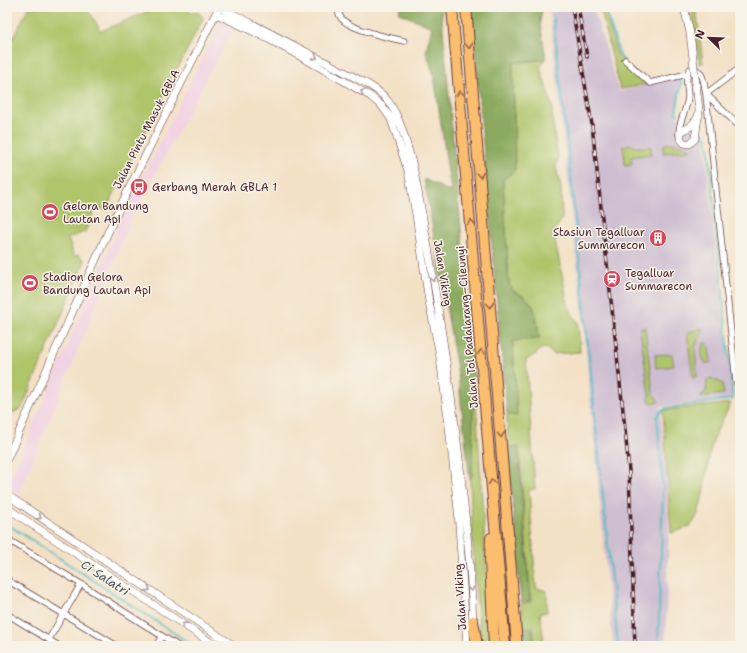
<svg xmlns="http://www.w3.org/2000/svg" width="747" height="653" font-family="'Shantell Sans',sans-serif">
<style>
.built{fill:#f1d0e3}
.industrial{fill:#cebed1}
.green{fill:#afc56a;stroke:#7c724a}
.forest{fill:#8baa5e;stroke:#6a6444}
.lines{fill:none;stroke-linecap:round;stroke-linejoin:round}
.stream{stroke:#48b7c0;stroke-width:2}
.minor-casing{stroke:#633c42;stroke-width:7}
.tertiary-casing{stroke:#633c42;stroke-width:8}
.motorway-casing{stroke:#633c42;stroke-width:12}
.minor{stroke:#fff;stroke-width:5.5}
.tertiary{stroke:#fff;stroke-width:7}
.motorway{stroke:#fbbd6e;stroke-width:10}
.rail-casing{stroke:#4a1f2b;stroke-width:3.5}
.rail{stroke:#f7f3e8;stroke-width:2;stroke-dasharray:6;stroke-linecap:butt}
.tertiary-bridge-casing{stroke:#633c42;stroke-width:8;stroke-linecap:butt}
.tertiary-bridge{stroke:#fff;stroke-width:7}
.oneway{stroke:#9a6649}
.oneway2{stroke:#ae9aa0}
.labels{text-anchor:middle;stroke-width:3;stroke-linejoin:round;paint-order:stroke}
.street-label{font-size:11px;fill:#4a1f2b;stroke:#f7f3e8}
.poi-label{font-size:11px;fill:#4a1f2b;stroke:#f7f3e8;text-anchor:start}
.water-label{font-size:12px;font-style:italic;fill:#49545f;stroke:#f7f3e8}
</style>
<rect width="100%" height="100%" fill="#f7f3e8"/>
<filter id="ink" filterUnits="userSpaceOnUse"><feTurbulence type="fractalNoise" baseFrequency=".025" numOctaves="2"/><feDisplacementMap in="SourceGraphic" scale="8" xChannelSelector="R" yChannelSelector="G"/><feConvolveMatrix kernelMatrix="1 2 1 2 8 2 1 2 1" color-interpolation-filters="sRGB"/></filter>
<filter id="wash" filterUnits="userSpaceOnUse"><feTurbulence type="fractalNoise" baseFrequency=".012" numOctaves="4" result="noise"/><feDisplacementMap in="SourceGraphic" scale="16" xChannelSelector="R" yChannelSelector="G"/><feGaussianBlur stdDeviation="0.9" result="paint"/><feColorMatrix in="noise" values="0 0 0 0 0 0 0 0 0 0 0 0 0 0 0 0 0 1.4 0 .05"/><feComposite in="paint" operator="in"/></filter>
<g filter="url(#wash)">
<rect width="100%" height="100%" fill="#f3e1c6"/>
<path class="built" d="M222,20L234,27L131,219L19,494L7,487L103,262L125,211Z"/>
<path class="industrial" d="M549,7H593L619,91L679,78L683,79L676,116L704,137L732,398L660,407L666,470L669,530L665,646H613L583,317Z"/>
<path class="green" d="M29,7H84L92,16L101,31L158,7H187L189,12H197L201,15L203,19L146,129L106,210L96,207L85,232L68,238L74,256L79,255L84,259V263L22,408L7,416V50Z
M600,7H604L617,54L623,61L648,84L620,89Z
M689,7H696L703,63L699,64L692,14Z
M546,59L540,67L552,106V115L558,159L556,167L561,188L562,218L559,224L553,231L568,304L571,312L578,322L580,352L554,354L546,348L540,349L536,354L526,360L535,489L529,490L536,588L547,591V612L540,613L544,642L535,643L533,626L523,627L521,604L531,602L519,447L508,446L507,414L517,416L513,341L539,338C537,322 538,305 523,296C514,291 515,294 509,284L503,180L515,170L513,63Z
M675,143L689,148L690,150L663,153L664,145L666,144Z
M630,144L636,147H651V154L631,157L632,164L625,165L623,146Z
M645,327L653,393L659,402L650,403L640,328Z
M701,328L703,330L702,332L695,347L697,376L693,378L687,333Z
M704,343H707L709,348L711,362L710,363H705C702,358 700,348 704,343Z
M672,354L674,366L656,368L655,355Z
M711,378L722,383L724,394L700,397L706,391L707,380Z
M475,384L491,646H481L474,569L470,481L472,475L473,405Z
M731,403C724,418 715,432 711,448C707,465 703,515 691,525C686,529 677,531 671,533L663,411L665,410Z"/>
<path class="forest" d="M400,7H441L475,384L473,405L472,475L470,481L458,375L424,179L451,192L434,76L426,51L432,27L399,13Z
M471,7L542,8L540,22L546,59L513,63L515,170L503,180L509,284C515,294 514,291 523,296C538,306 537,323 539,339L513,341L517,416L507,414Z
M508,447H518L530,601L521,602Z
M523,628H532L534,644L544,643L545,646H525Z"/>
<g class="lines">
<path class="stream" d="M605,7L620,56L624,60
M553,16L571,177L618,646
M677,79L681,80V83L676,113L679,115
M7,524L194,646
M658,646L663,487L657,417L661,411L667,408L733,399L708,143L706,137L702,133"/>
</g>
</g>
<g filter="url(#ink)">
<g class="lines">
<defs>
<path id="minor" d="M337,7C338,11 339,16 342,19C350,29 390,38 404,41
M625,60L650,83L687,74
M740,68L706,94L740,127
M679,135C678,122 687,110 688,97C688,88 684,77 690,69C704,67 704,85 706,94L736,381L740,391
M7,539L81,584
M7,580L117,646
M7,614L59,646
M162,636L178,646
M49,639L81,584L162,636L156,646"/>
<path id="tertiary" d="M219,7C258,26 296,47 335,67C351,76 377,86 388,101C401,118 407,146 413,166C431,257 445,349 457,441C464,502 471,564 473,625
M216,14C269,37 319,67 370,96L382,106L391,119L408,171L416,215L429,302L439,351L448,418L458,510L467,646
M699,116L691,126L681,132L680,138L684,143L689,144L695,139L699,110
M7,459L113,221L217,11
M7,495L234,646
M7,508L216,646"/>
<path id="motorway" d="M452,7L505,646
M466,7L517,646
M491,538L490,559L494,646
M473,621L477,646"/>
</defs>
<use href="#minor" class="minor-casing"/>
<use href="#tertiary" class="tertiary-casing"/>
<use href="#motorway" class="motorway-casing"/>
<use href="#minor" class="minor"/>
<use href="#tertiary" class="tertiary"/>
<use href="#motorway" class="motorway"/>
<defs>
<path id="rail" d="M572,7L592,125L625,429L629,471L635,646
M578,7L587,57"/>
</defs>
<use href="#rail" class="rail-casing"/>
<use href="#rail" class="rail"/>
<defs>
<path id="tertiary-bridge" d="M684,7L690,33L699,110"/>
</defs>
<use href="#tertiary-bridge" class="tertiary-bridge-casing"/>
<use href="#tertiary-bridge" class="tertiary-bridge"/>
</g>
<defs><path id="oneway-chevron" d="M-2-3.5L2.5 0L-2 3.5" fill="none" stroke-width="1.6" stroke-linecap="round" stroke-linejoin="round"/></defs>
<g class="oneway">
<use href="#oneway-chevron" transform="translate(469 46) rotate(85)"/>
<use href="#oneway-chevron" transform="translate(460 93) rotate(-95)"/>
<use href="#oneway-chevron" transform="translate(480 175) rotate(85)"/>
<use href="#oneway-chevron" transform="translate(471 222) rotate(-95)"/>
<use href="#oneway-chevron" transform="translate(490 305) rotate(85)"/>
<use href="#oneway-chevron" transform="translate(481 352) rotate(-95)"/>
<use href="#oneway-chevron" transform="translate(501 435) rotate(85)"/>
<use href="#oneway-chevron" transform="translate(492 482) rotate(-95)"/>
</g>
<g class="oneway2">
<use href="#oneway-chevron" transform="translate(315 57) rotate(28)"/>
<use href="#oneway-chevron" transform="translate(363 92) rotate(-151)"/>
<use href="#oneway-chevron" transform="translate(433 279) rotate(81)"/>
<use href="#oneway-chevron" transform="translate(39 517) rotate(34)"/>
<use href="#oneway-chevron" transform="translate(148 589) rotate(33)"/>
<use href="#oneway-chevron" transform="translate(471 589) rotate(85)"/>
<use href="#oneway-chevron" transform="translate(184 625) rotate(-147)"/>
</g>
</g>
<defs>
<symbol id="bus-disc" viewBox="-11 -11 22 22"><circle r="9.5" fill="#d1495b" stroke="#f7f3e8"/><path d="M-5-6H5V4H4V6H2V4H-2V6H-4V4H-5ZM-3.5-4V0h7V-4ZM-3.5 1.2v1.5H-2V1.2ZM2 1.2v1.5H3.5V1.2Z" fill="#fff"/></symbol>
<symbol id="stadium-disc" viewBox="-11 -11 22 22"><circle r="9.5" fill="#d1495b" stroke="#f7f3e8"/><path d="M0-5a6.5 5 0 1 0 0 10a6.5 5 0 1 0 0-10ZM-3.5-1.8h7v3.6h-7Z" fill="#fff"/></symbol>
<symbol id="building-disc" viewBox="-11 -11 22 22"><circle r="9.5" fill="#d1495b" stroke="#f7f3e8"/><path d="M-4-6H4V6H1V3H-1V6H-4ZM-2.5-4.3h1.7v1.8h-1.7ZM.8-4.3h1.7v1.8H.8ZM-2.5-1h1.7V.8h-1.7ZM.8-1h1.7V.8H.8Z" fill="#fff"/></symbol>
<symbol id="station-disc" viewBox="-11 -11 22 22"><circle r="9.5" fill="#d1495b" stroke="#f7f3e8"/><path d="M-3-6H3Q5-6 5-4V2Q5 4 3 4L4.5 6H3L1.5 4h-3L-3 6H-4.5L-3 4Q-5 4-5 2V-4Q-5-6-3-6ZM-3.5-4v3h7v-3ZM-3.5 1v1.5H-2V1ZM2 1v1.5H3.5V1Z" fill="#fff"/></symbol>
</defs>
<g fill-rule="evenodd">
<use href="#bus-disc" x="129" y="177" width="20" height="20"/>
<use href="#stadium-disc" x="40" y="202" width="20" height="20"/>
<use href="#building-disc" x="648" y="228" width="20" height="20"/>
<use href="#station-disc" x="602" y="269" width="20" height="20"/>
<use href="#stadium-disc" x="20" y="273" width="20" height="20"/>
</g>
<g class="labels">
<g class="street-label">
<text transform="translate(146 129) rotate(-63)" y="4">Jalan Pintu Masuk GBLA</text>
<text transform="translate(443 273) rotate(81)" y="4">Jalan Viking</text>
<text transform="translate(467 327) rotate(-95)" y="4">Jalan Tol Padalarang–Cileunyi</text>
<text transform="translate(460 597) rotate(-94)" y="4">Jalan Viking</text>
</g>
<g class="poi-label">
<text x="152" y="191">Gerbang Merah GBLA 1</text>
<text x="63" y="210">Gelora Bandung<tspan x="63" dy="13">Lautan Api</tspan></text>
<text x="645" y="236" text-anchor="end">Stasiun Tegalluar<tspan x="645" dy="13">Summarecon</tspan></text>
<text x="625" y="277">Tegalluar<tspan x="625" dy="13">Summarecon</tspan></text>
<text x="43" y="281">Stadion Gelora<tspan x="43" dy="13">Bandung Lautan Api</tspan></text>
</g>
<g class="water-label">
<text transform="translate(105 578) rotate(33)" y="4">Ci Salatri</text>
</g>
</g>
<rect width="747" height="653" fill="none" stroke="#f7f3e8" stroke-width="24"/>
<g transform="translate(709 38) rotate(293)" stroke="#f7f3e8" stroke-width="3" paint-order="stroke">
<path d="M0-3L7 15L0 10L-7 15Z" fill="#4a1f2b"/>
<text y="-6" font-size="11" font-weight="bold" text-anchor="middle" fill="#4a1f2b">N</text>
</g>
</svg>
